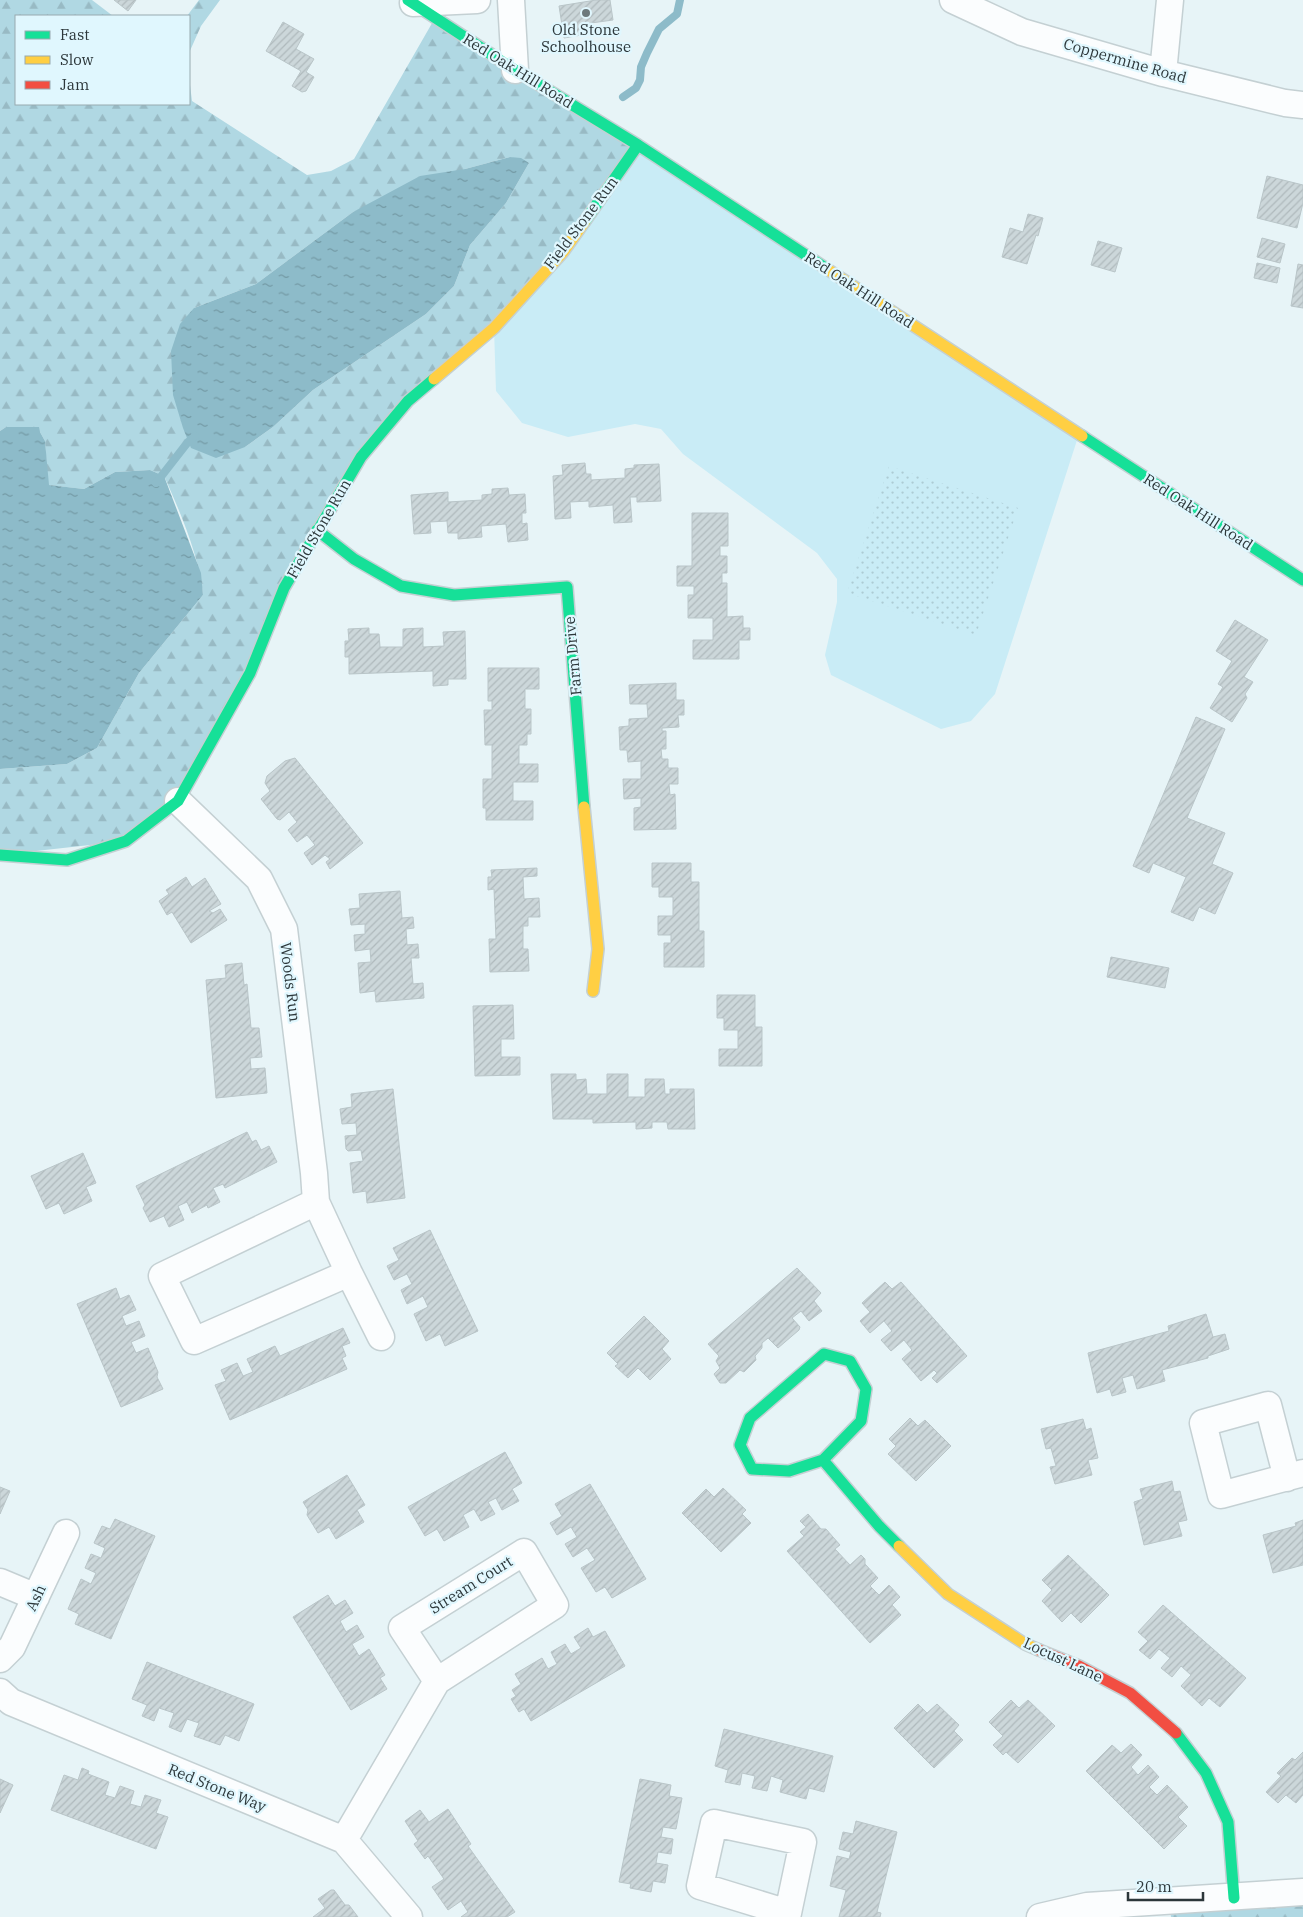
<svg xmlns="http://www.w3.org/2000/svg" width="1303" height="1917" font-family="'IBM Plex Serif',serif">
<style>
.grass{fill:#c9ecf6}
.forest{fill:url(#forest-firs);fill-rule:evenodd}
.park{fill:url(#park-dots)}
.water{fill:url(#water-ripples)}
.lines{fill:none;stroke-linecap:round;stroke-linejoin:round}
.stream{stroke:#8dbbc9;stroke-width:8}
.building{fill:url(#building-hatch);stroke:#b9c5c8}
.street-casing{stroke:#c4d0d3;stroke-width:29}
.fast-casing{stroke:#c4d0d3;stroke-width:14}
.slow-casing{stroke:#c4d0d3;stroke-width:14}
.jam-casing{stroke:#c4d0d3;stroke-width:14}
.street{stroke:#fbfdfe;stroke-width:26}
.fast{stroke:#16e098;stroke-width:11}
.slow{stroke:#ffcf43;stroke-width:11}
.jam{stroke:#f24e42;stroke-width:11}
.poi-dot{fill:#6d797c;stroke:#e0f7fe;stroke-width:2}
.labels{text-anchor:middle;stroke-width:4.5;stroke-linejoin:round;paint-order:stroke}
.poi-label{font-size:15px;fill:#2c373a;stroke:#e0f7fe}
.street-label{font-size:15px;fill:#2c373a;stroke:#e0f7fe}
</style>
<defs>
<pattern id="forest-firs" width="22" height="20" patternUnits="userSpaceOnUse" patternTransform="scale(1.25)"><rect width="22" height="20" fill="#b0d8e3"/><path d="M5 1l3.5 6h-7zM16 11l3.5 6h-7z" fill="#98bac4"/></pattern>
<pattern id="park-dots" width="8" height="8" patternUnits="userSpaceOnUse" patternTransform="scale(1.25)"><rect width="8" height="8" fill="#c9ecf6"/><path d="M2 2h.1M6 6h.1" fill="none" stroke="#adcbd4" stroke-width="1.8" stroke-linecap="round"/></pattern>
<pattern id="water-ripples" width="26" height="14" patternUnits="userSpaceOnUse" patternTransform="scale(1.25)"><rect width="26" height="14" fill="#8dbbc9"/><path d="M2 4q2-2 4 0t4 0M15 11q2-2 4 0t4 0" fill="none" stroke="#7399a4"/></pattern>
<pattern id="building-hatch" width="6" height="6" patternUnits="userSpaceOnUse" patternTransform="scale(1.25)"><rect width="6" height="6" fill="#ccd7da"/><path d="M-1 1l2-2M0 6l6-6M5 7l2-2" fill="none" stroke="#afb9bc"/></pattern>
</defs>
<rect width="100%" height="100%" fill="#e7f4f7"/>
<path class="grass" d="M638,145L1079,434L995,694L971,721L941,729L831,675L825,655L837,602V579L817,553L683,454L661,429L635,424L568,437L522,423L496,391L494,328Z"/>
<path class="forest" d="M0,0H92L113,16H16V104H189V77L192,101L307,175L331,171L354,159L435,18L638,145L563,252L361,457L178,801L126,841L0,855V769L67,764L97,748L139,673L203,595C200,558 179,509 164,476L150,470L115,472L84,489L48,485L45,441L40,432L6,427L0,431ZM510,157L529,163L506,203L470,245L454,286L426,314L313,390L273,427L245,447L194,308L256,284L353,212L465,169Z
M199,0H220L201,26L189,53V16H187Z
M1303,1892V1917H1171L1169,1901Z"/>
<path class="park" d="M889,466L1018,508L976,635L847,593Z"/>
<path class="water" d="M510,157L521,158L529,163L506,203L470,245L454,286L426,314L313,390L273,427L245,447L216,458L191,448L183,428L173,395L171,351L180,324L194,308L256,284L353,212L420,176L465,169Z
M6,427H39L40,432L45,441L49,485L84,489L115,472L150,470L164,476L201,573L203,595L139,673L97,748L67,764L0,769V431Z"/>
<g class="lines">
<path class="stream" d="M623,97L636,88L640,80L641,67L647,53L659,29L677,14L680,0
M156,483L188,442L195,436"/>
</g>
<path class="building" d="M114,0H136L128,11Z
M596,0H610L613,20L591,23L593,33L564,38L559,6Z
M283,22L304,34L296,49L314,59L306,72L314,77L306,91L302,92L292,86L301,71L266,51Z
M1267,176L1303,185V203L1297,228L1257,218Z
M1028,214L1043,218L1038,236L1036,235L1027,264L1002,257L1010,228L1023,232Z
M1262,238L1285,244L1280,263L1257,257Z
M1098,241L1122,248L1115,272L1091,265Z
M1257,263L1280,268L1277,283L1254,278Z
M1298,264L1303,265V308L1291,306Z
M585,463L586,474H591V480L625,478V469L634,468V465L659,464L661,501L637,502V497H630L632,522L614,523L613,505L589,507V501L570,502L571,518L555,519L553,476L563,475L562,465Z
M508,488L509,495L525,494L526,513H522V524L527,523L528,540L508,542L506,524L481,526L482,537L458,539V533H448L447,521L430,522L431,533L414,534L411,495L448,492V502L482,500V495L492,494V489Z
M692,513H728V546H720V556H727V573H722V583H727V617L743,616V628H750V640H739V659H693V640H713V618H688V595H694V586H677V566H692Z
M1235,620L1268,640L1244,677L1253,682L1245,694L1247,698L1232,722L1210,708L1223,687L1218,684L1232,661L1216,651Z
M369,628V634H379L380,647H403V629L423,628V647L444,646L443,632L465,631L466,679H448V685L433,686V671L349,674V657H345V641H349L348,629Z
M488,668H539V689H525V709H531V734H527V745H519V764H538V782H513V801H533V820H486V808H483V779H492V745H485L484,710H492V701H488Z
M676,683V700H684V715H678L679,727L662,728V731H666V749H661L662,759H668V768H678V784H669L670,795L675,794L676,829L634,830V808L641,807V798L624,799L623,779H641V761L628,762L627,750H620L619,727L629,726V719L648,718L647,704H630L629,685Z
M1196,717L1225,729L1187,818L1225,833L1212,864L1233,873L1215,914L1199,907L1193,921L1171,912L1186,877L1153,863L1149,873L1133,866Z
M295,758L363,843L330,869L326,862L330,859L325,855L312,865L304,853L315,845L307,835L297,842L288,830L297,822L289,812L280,820L277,819L261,799L270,791L265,783L267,776L285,761Z
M652,863H691V882H699V931H704V967H664V943H671V935H658V916H673V897H659V887H652Z
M537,868V876L523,877L524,899L539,898L540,917H528V926H523V949H528L529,971L490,972L489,939H496L494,889L488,890V877H492L491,870Z
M186,877L192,887L205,878L221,904L209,911L213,913L220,909L227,920L191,943L172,912L167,915L159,901L169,894L166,890Z
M400,891L402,918L413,917L414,928L406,929L407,945L418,944L419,958H411L413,984L423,983L424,998L376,1002L375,991L360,993L358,963L371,962L370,949L355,951L354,935L365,934V924L351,925L349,909L360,908L359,894Z
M1111,957L1169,968L1165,988L1107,977Z
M242,963L244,985L247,984L251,1028H259L262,1057L250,1058L251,1069L265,1068L267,1093L216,1098L206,980L226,978L225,965Z
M717,995H755V1027H762V1066H719V1049H738V1030H724V1018H717Z
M513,1005L514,1039H501V1057H520V1075L475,1076L473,1006Z
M551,1074H576V1080L586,1079L587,1094H607V1074H628V1097H645V1079H664L665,1094H670V1089H694L695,1129H668L667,1122H652V1128L636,1129V1122L593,1123V1119H553Z
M393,1089L405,1198L367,1203L366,1191L353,1193L350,1163L363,1161L361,1150L348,1151L346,1149L345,1136L357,1135L356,1123L342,1124L340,1109L352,1107L351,1094Z
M247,1132L252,1142L256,1140L261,1150L269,1146L277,1162L225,1188L223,1184L213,1188L220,1202L208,1208L207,1205L192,1213L187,1202L178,1206L184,1220L169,1227L164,1216L150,1222L143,1208L145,1205L136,1186Z
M83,1153L96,1183L86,1187L92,1201L64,1214L59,1203L46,1209L31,1176Z
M430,1230L478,1331L445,1346L440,1334L426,1341L414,1314L428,1307L423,1296L407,1304L401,1290L412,1284L407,1274L394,1280L387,1266L399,1260L393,1248Z
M797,1268L821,1293L814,1301L822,1311L809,1321L801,1311L792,1318L800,1327L799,1330L778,1348L768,1338L762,1343V1348L755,1356L756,1360L744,1372L740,1370L726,1383H720L714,1374L720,1368L716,1361L719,1356L708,1344Z
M885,1282L892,1289L901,1282L967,1356L937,1383L932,1378L937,1373L934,1370L921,1381L902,1359L912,1350L904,1340L891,1351L881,1340L892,1331L884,1321L870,1333L860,1321L870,1312L862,1303Z
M116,1288L120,1299L129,1295L136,1310L122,1316L126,1326L139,1321L145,1336L131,1342L136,1353L148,1348L158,1372L157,1377L163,1389L121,1407L77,1304Z
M1206,1314L1213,1337L1225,1334L1229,1349L1208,1356V1358L1162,1370L1165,1381L1137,1389L1133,1375L1122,1378L1126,1392L1112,1396L1110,1389L1097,1393L1088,1353L1169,1331L1168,1326Z
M644,1316L669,1341L662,1349L671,1359L650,1380L638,1368L628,1378L615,1366L618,1364L607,1353Z
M343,1328L350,1343L342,1346L346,1356L342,1358L347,1369L230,1420L215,1385L226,1381L221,1370L237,1363L243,1376L253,1372L247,1359L275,1346L280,1356Z
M910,1418L918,1426L925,1420L951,1446L916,1481L888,1454L896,1446L889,1439Z
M1083,1419L1086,1430L1091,1428L1098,1458L1088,1460L1092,1475L1055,1484L1050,1467L1056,1466L1051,1448L1046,1449L1041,1429Z
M505,1452L522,1483L512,1489L519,1501L502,1510L496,1498L488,1502L495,1514L481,1521L474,1509L463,1515L469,1527L444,1541L437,1529L425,1536L408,1507Z
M347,1475L365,1505L357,1510L364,1522L336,1539L329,1527L318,1533L307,1515L308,1510L303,1502Z
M1172,1481L1174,1492L1180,1491L1187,1520L1178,1522L1182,1536L1144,1545L1134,1502L1143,1499L1140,1489Z
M590,1484L646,1579L612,1598L605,1587L596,1592L581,1568L595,1560L587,1548L573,1557L565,1544L577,1537L571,1527L557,1535L550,1523L562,1516L555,1504Z
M0,1487L10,1491L0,1514Z
M723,1488L746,1510L742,1514L751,1523L721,1552L682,1513L706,1489L714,1497Z
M808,1514L821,1529H826L840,1545L835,1549L850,1565L861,1555L865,1559V1564L878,1578L870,1586L879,1595L889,1585L900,1597L892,1605L901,1615L870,1643L787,1551L804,1536L800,1532L806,1527L800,1521Z
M115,1519L155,1536L111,1639L75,1624L79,1614L68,1609L81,1579L91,1584L96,1573L85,1568L91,1554L101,1558L105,1548L94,1543L102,1526L110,1529Z
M1303,1520V1565L1273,1573L1263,1535L1296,1526L1295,1523Z
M1068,1555L1109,1595L1081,1623L1071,1613L1062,1622L1042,1601L1052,1590L1042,1580Z
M328,1595L335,1606L345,1600L353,1613L340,1621L346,1632L357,1625L364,1637L352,1644L359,1656L369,1649L385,1675L380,1678L387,1689L351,1710L293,1617Z
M1163,1605L1246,1678L1220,1707L1209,1698L1202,1706L1181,1686L1191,1675L1181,1666L1172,1677L1161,1668L1170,1658L1159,1649L1150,1659L1139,1650L1148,1641L1138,1632Z
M588,1628L593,1637L605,1631L625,1666L531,1721L524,1709L519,1712L511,1699L516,1696L512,1690L521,1684L515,1674L542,1658L548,1669L557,1664L551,1652L565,1644L571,1654L581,1648L574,1637Z
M147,1662L254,1704L239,1741L225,1735L220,1745L194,1736L199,1723L187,1719L181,1732L169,1727L174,1713L159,1708L154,1721L142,1716L147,1705L132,1699Z
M1011,1700L1019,1708L1028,1700L1055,1726L1018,1763L1006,1752L1003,1755L993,1745L1003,1736L989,1722Z
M918,1704L927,1713L937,1704L959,1725L954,1731L963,1740L934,1768L894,1728Z
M724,1729L833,1756L824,1792L809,1788L806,1799L780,1792L783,1780L771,1776L767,1791L752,1788L755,1776L742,1773L740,1785L725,1782L728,1770L715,1766Z
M1131,1744L1142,1755L1131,1767L1138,1775L1148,1765L1159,1777L1149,1787L1157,1795L1167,1785L1188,1807L1178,1817L1187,1826L1164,1849L1086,1771L1112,1745L1121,1753Z
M1303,1752V1795L1296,1803L1286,1795L1278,1803L1266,1792L1281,1776L1277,1773L1292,1758L1295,1760Z
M82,1768L89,1771L88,1774L109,1782L105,1795L115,1798L120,1786L134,1791L130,1804L141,1807L145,1795L161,1800L156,1813L168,1817L156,1849L51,1810L64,1775L78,1780Z
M0,1779L13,1785L0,1813Z
M640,1779L671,1785L669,1796L682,1798L676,1829L663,1827L661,1837L673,1839L671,1854L658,1852L656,1863L668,1865L665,1883L653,1881L651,1892L630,1888L631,1884L619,1882Z
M448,1809L471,1844L468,1846L515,1912L507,1917H461L468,1912L461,1901L448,1910L432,1887L444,1879L428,1856L425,1859L414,1844L418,1841L405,1821L420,1810L429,1822Z
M856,1821L897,1832L877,1912L881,1913L880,1917H839L846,1890L830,1886L837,1856L849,1859L851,1852L839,1849L843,1832L853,1834Z
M331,1890H334L345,1905H349L358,1917H313L325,1908L318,1899Z"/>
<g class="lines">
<defs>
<path id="street" d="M511,0L515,70
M953,0L1022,32L1163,73L1285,103L1303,105
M413,3L477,0
M1163,73L1170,0
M178,801L259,879L284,929L314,1173L316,1202L349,1273L381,1337
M316,1202L162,1276L194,1341L349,1273
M1287,1478L1268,1405L1203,1423L1221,1495L1303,1473
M0,1582L36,1597
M0,1659L12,1647L66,1533
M0,1692L11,1702L344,1840L409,1917
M344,1840L437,1681L555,1605L524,1552L402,1628L437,1681
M786,1917L788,1913L803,1842L714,1823L700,1886L788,1913
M1040,1917L1087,1906L1303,1892"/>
<path id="fast" d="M408,0L515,70L638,145L827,269
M585,221L638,145
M1082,436L1303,580
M317,530L354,559L401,586L454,595L567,587L584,807
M0,855L67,860L126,841L178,801L250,673L284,588L361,457L408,401L434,379
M823,1460L789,1471L752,1469L740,1445L750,1418L824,1354L850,1361L866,1389L861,1421L823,1460L879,1526L899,1546
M1176,1733L1206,1773L1228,1822L1234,1898"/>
<path id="slow" d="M827,269L1082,436
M434,379L494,328L563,252L585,221
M584,807L598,949L593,991
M899,1546L948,1594L1025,1644L1039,1650"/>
<path id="jam" d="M1039,1650L1079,1666L1130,1693L1176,1733"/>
</defs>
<use href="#street" class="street-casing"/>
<use href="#fast" class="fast-casing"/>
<use href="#slow" class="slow-casing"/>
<use href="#jam" class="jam-casing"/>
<use href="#street" class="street"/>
<use href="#fast" class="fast"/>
<use href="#slow" class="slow"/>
<use href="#jam" class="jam"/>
</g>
<circle class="poi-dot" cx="586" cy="13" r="5"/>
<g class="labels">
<g class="poi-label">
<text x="586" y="35">Old Stone<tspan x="586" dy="17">Schoolhouse</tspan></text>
</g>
<g class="street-label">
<text transform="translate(1125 61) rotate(16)" y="5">Coppermine Road</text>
<text transform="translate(518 71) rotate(32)" y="5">Red Oak Hill Road</text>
<text transform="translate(581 223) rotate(-53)" y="5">Field Stone Run</text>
<text transform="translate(859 290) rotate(33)" y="5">Red Oak Hill Road</text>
<text transform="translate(1198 512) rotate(33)" y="5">Red Oak Hill Road</text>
<text transform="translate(319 529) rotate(-60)" y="5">Field Stone Run</text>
<text transform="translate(573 656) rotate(-95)" y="5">Farm Drive</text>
<text transform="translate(290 982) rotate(83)" y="5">Woods Run</text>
<text transform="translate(471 1585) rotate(-32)" y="5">Stream Court</text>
<text transform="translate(36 1598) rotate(-65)" y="5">Ash</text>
<text transform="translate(1063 1660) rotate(25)" y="5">Locust Lane</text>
<text transform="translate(217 1788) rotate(22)" y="5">Red Stone Way</text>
</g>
</g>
<rect x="15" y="15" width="175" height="90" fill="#e0f7fe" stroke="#98aab0"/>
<rect x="25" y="31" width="25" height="8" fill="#16e098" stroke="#98aab0"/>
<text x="60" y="40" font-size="15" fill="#2c373a">Fast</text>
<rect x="25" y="56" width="25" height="8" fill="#ffcf43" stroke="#98aab0"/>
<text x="60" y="65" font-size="15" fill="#2c373a">Slow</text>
<rect x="25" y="81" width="25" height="8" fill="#f24e42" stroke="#98aab0"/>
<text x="60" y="90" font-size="15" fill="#2c373a">Jam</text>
<path d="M1128 1892v8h75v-8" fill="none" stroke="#2c373a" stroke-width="2.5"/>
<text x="1136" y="1892" font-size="15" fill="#2c373a" stroke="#e0f7fe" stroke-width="4" paint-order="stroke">20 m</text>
</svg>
